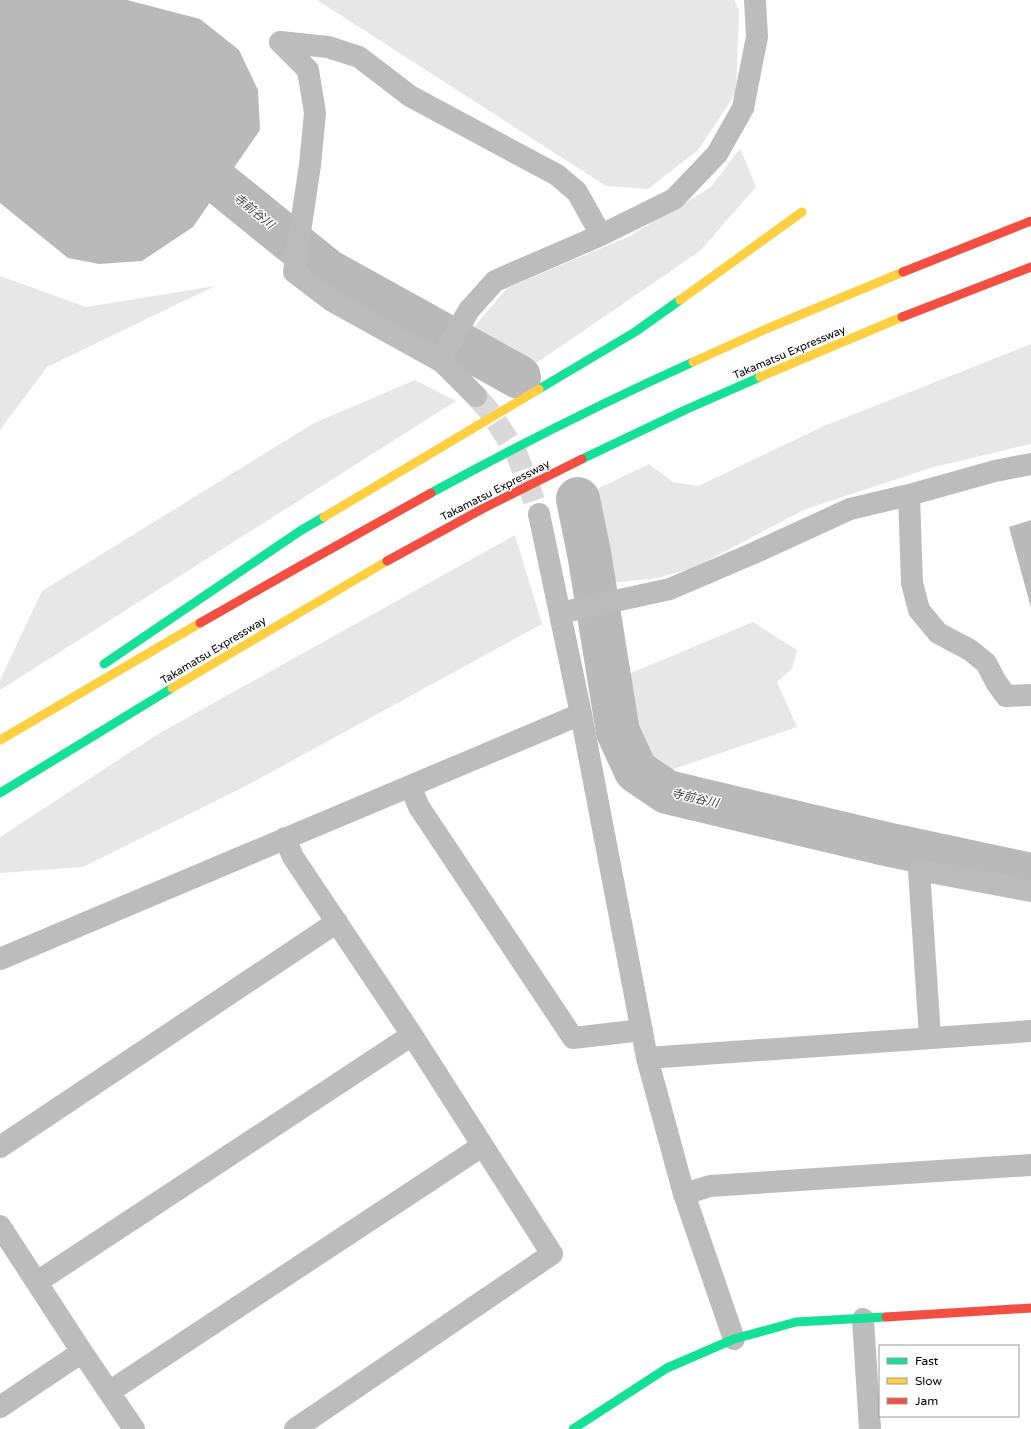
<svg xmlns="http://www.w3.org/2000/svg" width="1031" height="1429" font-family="'Varela Round','Noto Sans JP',sans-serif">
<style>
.green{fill:#e7e7e7}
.water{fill:#b9b9b9}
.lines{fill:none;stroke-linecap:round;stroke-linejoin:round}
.river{stroke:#b9b9b9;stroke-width:44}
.street-tunnel{stroke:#d9d9d9;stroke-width:22;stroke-dasharray:22 11;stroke-linecap:butt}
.street{stroke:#bcbcbc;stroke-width:22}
.fast{stroke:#16e098;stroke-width:9}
.slow{stroke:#ffcf43;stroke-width:9}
.jam{stroke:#f24e42;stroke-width:9}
.labels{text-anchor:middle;stroke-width:3;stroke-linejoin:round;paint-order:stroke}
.street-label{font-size:11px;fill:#000;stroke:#fff}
.water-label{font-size:12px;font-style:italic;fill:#3c3c3c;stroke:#fff}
</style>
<rect width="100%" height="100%" fill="#fff"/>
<path class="green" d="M317,0H734L739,10L736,93L698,150L648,189L606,186Z
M740,148L756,187L700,251L535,364L473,328L507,288L628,237L711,187Z
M0,276L86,307L215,286L47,367L0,430Z
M1031,344V444L934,467L806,509L693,568L657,578L611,583L584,495L649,464L673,482L698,486L824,426Z
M415,380L456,401L0,690V680L42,591L314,423Z
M515,535L542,624L246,786L83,867L0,873V837L158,734Z
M753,622L797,650L792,669L777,682L797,727L659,774L638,755L629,725L619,678Z"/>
<path class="water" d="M0,0H127L200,19L239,50L258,90L260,130L193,227L142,261L99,264L68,258L0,203Z
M1031,520V608L1009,527Z"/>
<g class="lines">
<path class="river" d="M174,148L192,161L328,271L519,377
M578,499L589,553L618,732L636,771L667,792L886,844L1031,875"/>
<path class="street-tunnel" d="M476,396L490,412L516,452L539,514"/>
<path class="street" d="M601,235L674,199L717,154L743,108L757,37L755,0
M442,362L444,353L469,310L495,281L601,235L577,192L557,175L410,96L359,57L328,47L280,42L308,70L315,113L310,165L294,272L332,301L442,362L476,396
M909,495L912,583L919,610L938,633L970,650L986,663L996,682L1006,696L1031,695
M539,514L581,714L647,1058L684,1194L734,1339
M560,613L670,589L754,553L850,509L909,495L995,471L1031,464
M410,786L419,807L573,1038L642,1030
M285,838L293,857L412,1035L552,1254L295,1429
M0,959L581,714
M930,1037L919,870L1031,891
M647,1058L1031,1031
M0,1147L337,922
M684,1194L710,1186L1031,1165
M0,1226L82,1352L134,1429
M37,1282L412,1035
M863,1319L870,1429
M109,1392L482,1146
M0,1407L82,1352"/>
<path class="fast" d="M539,389L635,332L680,300
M582,459L685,410L760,377
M431,493C517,446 604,402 693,362
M104,664L300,531L324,517
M0,793L172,688
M573,1429L667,1368L734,1339L796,1322L886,1317"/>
<path class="slow" d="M680,300L802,212
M693,362L766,329L903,272
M760,377L902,317
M324,517L539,389
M172,688L387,561
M0,740L200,623"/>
<path class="jam" d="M903,272L1031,221
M902,317L1031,267
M387,561L482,509L582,459
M200,623L302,565L431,493
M886,1317L1031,1308"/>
</g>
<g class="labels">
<g class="street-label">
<text transform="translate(789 352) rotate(-23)" y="4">Takamatsu Expressway</text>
<text transform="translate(495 490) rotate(-27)" y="4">Takamatsu Expressway</text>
<text transform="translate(213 650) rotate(-31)" y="4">Takamatsu Expressway</text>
</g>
<g class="water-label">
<text transform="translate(254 211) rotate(39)" y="4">寺前谷川</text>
<text transform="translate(695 798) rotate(13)" y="4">寺前谷川</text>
</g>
</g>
<rect x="879" y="1345" width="140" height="72" fill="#ffffff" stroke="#999999"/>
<rect x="887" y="1358" width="20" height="6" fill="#16e098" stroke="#999999"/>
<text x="915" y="1365" font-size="12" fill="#000000">Fast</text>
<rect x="887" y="1378" width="20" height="6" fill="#ffcf43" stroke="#999999"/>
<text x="915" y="1385" font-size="12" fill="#000000">Slow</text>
<rect x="887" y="1398" width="20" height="6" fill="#f24e42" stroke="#999999"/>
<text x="915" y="1405" font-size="12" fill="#000000">Jam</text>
</svg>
